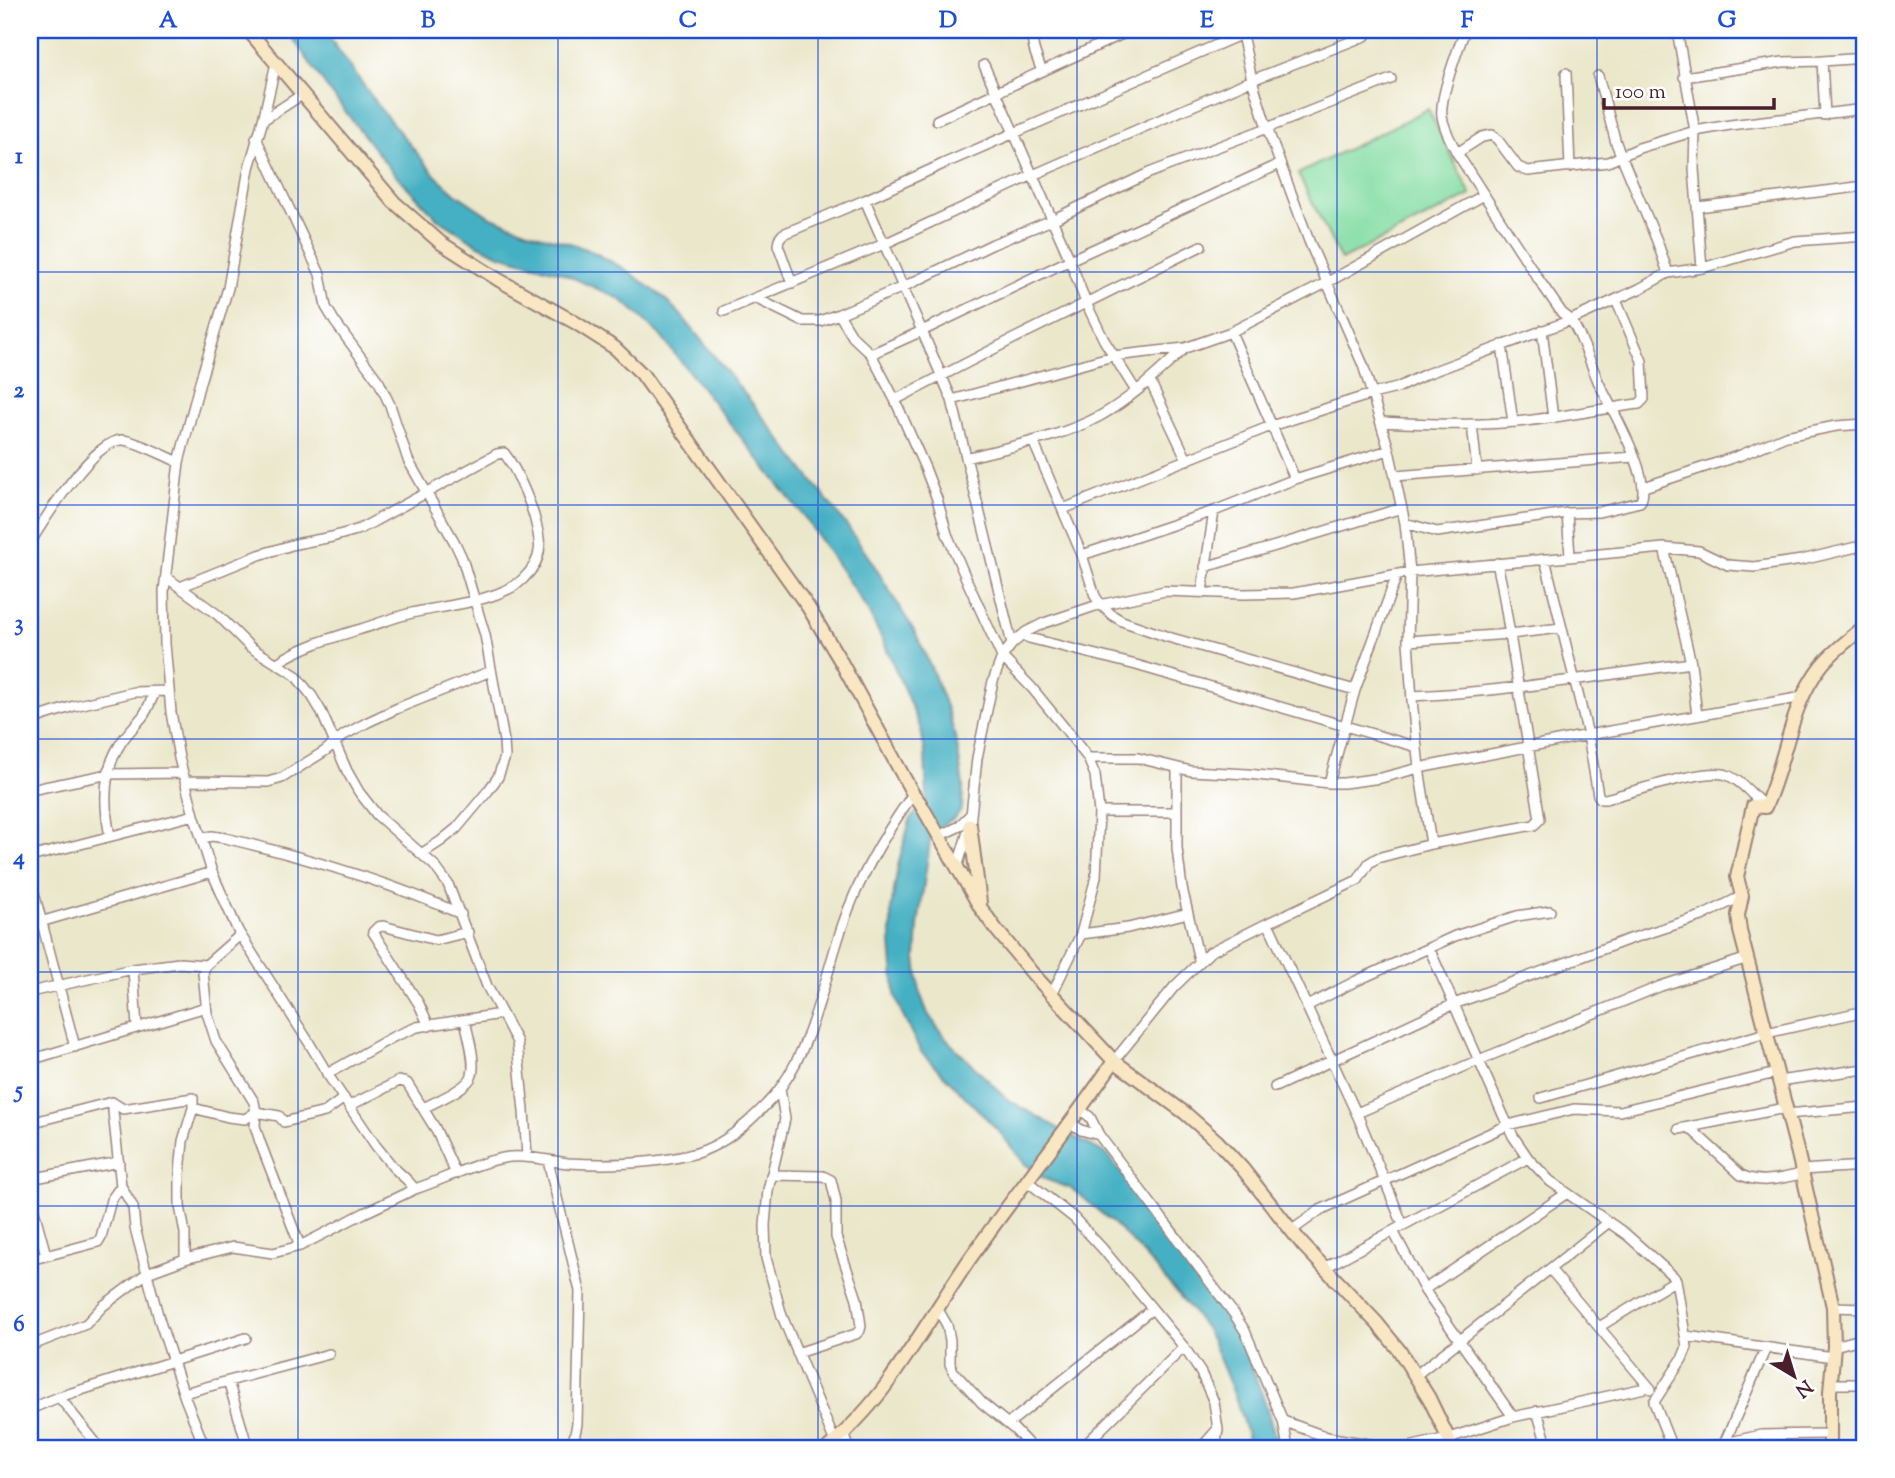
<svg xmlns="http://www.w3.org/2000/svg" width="1895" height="1478" font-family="'Sorts Mill Goudy',serif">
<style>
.green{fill:#84dda3;stroke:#677e67;stroke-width:2}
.water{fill:#45b0c3;stroke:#486877;stroke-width:2}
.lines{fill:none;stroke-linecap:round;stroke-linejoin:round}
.street-casing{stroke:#9a837b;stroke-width:12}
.secondary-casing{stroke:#9a837b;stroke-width:16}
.street{stroke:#fff;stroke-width:9}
.secondary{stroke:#f9e7c3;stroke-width:12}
.grid{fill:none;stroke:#1d4ed8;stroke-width:2;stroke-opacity:0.55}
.neatline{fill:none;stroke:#1d4ed8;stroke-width:2.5}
.grid-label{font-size:23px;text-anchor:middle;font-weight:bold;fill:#1d4ed8}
</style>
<rect width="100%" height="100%" fill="#fff"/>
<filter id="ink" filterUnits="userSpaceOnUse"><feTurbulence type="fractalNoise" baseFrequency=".0143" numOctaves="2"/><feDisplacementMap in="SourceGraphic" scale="14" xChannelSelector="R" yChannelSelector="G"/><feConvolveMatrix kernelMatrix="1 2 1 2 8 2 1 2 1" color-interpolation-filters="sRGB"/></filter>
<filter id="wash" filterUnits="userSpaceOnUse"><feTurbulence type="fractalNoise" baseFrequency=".00686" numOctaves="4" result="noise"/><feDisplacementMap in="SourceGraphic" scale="28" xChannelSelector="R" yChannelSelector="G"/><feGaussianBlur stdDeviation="1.57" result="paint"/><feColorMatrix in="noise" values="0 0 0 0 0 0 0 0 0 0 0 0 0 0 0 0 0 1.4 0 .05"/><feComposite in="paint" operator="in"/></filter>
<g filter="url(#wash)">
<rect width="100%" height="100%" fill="#ebe7cb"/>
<path class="green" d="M1428,109L1471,195L1341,260L1298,174Z"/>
<path class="water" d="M287,30H324L382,111L435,175L455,193L489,216L539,235L573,244L595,253L625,269L663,297L681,315L752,403L848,527L872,562L916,634L932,670L949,714L957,745L963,786L962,808L955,818L942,825L930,841L918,925L916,958L920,993L928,1014L946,1039L1007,1099L1072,1136L1107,1154L1235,1325L1262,1394L1279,1448H1251L1235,1396L1212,1341L1205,1328L1184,1301L1140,1250L1113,1223L1081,1196L1070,1188L1045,1179L1024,1163L998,1130L921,1052L902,1014L895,994L891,942V909L898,866L910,820L927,799L925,753L921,729L885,645L868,611L851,585L805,518L659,334L630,307L618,298L560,272L500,255L479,245L438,219L391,170L328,89Z"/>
</g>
<g filter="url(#ink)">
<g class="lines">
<defs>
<path id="street" d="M1033,30C1030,44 1037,58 1042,71
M1465,30C1458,49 1439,98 1442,116C1444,130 1451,141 1457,153L1539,280L1562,313L1571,320
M1677,30L1695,131L1694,169L1702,268
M1822,61L1825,115
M276,63L263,120L249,168L228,288L200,382L179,462L164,591L165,644L171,712L179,758L194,815L212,872L238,931L308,1041L330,1078L376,1146L393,1167L407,1180L415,1189C443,1180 481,1160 510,1157C529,1155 548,1161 568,1163C606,1165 652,1164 689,1155C712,1150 731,1137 748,1122C760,1111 772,1100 781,1087C813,1043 825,976 843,924C859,877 884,835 913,794
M984,65L1070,260L1086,303L1104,340L1136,391
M1566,73L1570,167
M1598,76L1616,143L1657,241L1668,273
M1684,77L1783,62L1822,61L1865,58
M263,120L303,94
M937,120L1131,30
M256,138L320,274L326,307L335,322L379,382L390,405L408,460L455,543L462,558L485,635L504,741L505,757L498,777L488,791L457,828L441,841L421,854
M1457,153L1482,137L1492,135L1497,139L1518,167L1528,171L1608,162L1639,148L1695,131L1730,125L1865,109
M865,200L952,400L1012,644
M1698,207L1865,186
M792,283L778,245L779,239L783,234L865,200L943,164L1242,34
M755,298L802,321H820L839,314L853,337L871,354L895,400L925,468L937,499L947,534L968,583L1002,657L1032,688L1067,731L1088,758L1095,775L1099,812L1096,877L1081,934L1051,996
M724,311L884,244L1033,175L1252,80L1365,36
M839,314L903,287L993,244L1052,220L1149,173L1267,128L1391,79
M1542,330L1553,418
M1231,332L1295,479
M1502,345L1513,422
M871,354L922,331L1070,260L1280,164
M1150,381L1187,460
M895,400L1013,339L1201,246
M952,400L1113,356L1185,348L1231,332L1328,282L1484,195
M1381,422C1426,424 1471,426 1516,422C1557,418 1598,409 1639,404L1644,399L1642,361L1616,300
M1472,424L1477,470
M1033,441L1082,555L1095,596L1101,605L1112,615L1122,621L1168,637L1355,690
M966,458C1008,447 1062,437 1100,416C1132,398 1158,373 1185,348
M1395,476L1634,457
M1644,487L1741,455L1786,436L1836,426L1865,424
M1063,509L1271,426L1372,394L1397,388L1426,374L1571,320
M1567,513L1570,556
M1405,523L1437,532L1567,513L1599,512L1640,502C1655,481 1608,403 1598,381C1589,360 1583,339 1571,320L1639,289L1668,273L1702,268L1795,241L1865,236
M30,543C44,520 95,438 123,440C136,441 165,456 179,462
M1664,548L1691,663L1697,716
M1082,555L1214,511L1295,479L1389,450
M1545,559L1588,735L1598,795L1601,799H1605C1630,793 1706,767 1727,775C1742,781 1754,797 1765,807
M1205,567L1402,508
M166,577L218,615L250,647L295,675L312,696L321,711L347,771L359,792L377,815L434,865L448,884L487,986L517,1042L524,1111L527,1156
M180,587L259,555L295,544L332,537L360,529L497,454L504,453C515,466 529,499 534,516C541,542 545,558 523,579C501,601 442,606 412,613C394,617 378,624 361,629C331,638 303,646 277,663
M1202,592L1214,511
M1021,636L1136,665L1417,747
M1408,641L1510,634L1561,628
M1412,696C1505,692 1598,676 1691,663
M30,720L74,706L134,692L169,691
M1088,758H1138L1191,771L1248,774L1329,783H1344L1381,778L1419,768L1588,735L1803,697
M1177,769V848L1182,888L1199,960
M185,781L268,782L282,778L325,751L344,735L368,722L398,708L491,671
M1329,783L1355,690L1397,575
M30,790L109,774L183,773
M1099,812H1177
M110,836C104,807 103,772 119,746C125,735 135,726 143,716C148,709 151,700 155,692
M939,836L958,827L971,814
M202,838L212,836L225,838C305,857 386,881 461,914
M1431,844L1534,825L1540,819L1502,586L1497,563
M30,857L194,815
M957,868L970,825L977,758L993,681L1002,657L1012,644L1026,632L1044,623L1095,606L1165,591L1244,594L1294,593L1410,572L1664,548L1699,551L1728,565L1754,567L1802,560L1865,545
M30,878L75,1047
M1268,923L1359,1119L1403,1225
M30,925L212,872
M1081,934L1128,928L1188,913
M240,935L206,965L203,973L204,982L207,1013L216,1041L254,1102L256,1112L255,1126L260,1142L300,1246
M1429,948L1504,1117L1513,1136L1528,1158L1550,1181L1627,1235L1673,1276L1676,1280L1687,1347L1682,1359L1654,1402L1672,1448
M133,969L137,1027
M30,992L133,969L179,963L206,965
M1307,1006L1356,981L1455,936L1517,916L1550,911
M429,1026L419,1004L373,932L378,927L383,926L436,940L468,932
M30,1060L206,1007
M1114,1061L1174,987L1210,952L1268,923L1358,880L1369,863L1377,858L1431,844L1419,768L1412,700L1408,641L1410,572L1405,523L1389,450L1363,365L1309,241L1267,128L1252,80L1241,30
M327,1074L393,1037L417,1027L501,1014
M1778,1081L1865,1069
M1275,1087L1454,1004L1627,940L1702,916L1742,896
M780,1089L785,1119L768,1190L765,1225L766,1258L782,1316L835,1442
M1541,1098L1766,1033L1865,1011
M112,1102L121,1186L133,1207L135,1228L159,1319L185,1398L205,1448
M349,1106L399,1081L407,1083L435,1128L456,1174
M423,1108C435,1102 469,1088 472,1075C476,1061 468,1035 465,1020
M1081,1110L1090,1117L1099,1135L1234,1314L1245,1331L1283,1421L1288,1448
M1357,1113L1479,1060L1661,986L1748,958
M1787,1114L1865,1107
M30,1123L112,1102L123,1109L193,1098V1108L228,1117L245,1119L256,1112L279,1116L284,1122L325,1112L344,1098
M1071,1123L1081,1130L1099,1135
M1689,1127L1741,1175C1763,1185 1780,1178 1802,1174
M1679,1129L1785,1108
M548,1161L580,1291L577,1424L572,1448
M1801,1170L1865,1166
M771,1175L823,1176L831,1180L836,1201V1237L857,1299L861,1326L860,1330L856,1334L797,1353
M30,1179L119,1162
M1027,1181L1074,1218L1102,1248L1184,1347L1201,1373L1214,1402L1218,1430L1215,1448
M30,1196L46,1255
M1291,1231L1320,1210L1508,1125L1574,1109L1620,1111L1776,1073
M1393,1231L1425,1291L1513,1417
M185,1259V1233L180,1206V1173L183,1141L193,1108
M30,1260L98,1242L101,1237L111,1200L121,1186
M1324,1268L1528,1158
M1550,1269L1651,1389
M1425,1289L1567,1193
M1833,1307L1865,1308
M937,1308L947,1325L950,1340V1364L953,1371L982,1403L1014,1429L1032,1448
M1599,1327L1676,1280
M1686,1336L1833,1357
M30,1346L86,1324L103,1306L147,1273L185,1259L233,1247L273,1253L300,1246L364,1213L415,1189
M1834,1346L1865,1338
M1416,1375L1609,1222
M228,1381L248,1448
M1831,1384H1865
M184,1393L329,1354
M59,1397L100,1448
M30,1409L59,1397L246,1338
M1537,1411L1548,1448
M1283,1421L1327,1437L1392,1448
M1008,1424L1152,1309
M844,1433L849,1448
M1724,1444L1766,1348
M1082,1448L1184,1347
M1201,1448L1216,1431
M1404,1448L1449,1438L1513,1417L1649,1387
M1703,1448L1761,1435L1830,1434"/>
<path id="secondary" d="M248,30L394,202L441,243L499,280L576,323L615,348L642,374L808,607L840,660L913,794L920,803L980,907L995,928L1033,974L1114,1061L1185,1113L1217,1141L1242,1168L1303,1245L1377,1323L1399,1350L1429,1398L1453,1448
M970,825L980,903
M828,1448C850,1428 872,1405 889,1381C917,1342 942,1300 969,1260C1016,1193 1068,1129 1114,1061
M1830,1448V1392L1834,1346L1833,1307L1798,1154L1740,931L1738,915L1742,896L1737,877L1753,806L1765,807C1786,762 1789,707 1821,666C1833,651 1850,639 1865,626"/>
</defs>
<use href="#street" class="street-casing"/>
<use href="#secondary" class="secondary-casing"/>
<use href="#street" class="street"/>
<use href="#secondary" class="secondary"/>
</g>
</g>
<path class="grid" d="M298,30V1448M558,30V1448M818,30V1448M1077,30V1448M1337,30V1448M1597,30V1448M30,272H1865M30,505H1865M30,739H1865M30,972H1865M30,1206H1865"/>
<rect width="1895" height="1478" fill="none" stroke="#fff" stroke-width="77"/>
<g transform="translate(1794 1376) rotate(142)" stroke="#ffffff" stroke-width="5" paint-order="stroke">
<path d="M0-5L12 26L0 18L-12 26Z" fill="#4a1f2b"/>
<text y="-10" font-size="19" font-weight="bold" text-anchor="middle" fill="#4a1f2b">N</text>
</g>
<path d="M1604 98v10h170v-10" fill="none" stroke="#4a1f2b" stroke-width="3.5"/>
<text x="1615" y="98" font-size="21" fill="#4a1f2b" stroke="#ffffff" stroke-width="5" paint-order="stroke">100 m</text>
<rect x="38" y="38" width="1818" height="1402" class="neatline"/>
<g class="grid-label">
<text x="168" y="27">A</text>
<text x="428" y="27">B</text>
<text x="688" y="27">C</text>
<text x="948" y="27">D</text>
<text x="1207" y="27">E</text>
<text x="1467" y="27">F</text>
<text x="1727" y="27">G</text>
<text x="19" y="163">1</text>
<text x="19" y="397">2</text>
<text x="19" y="630">3</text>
<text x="19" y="864">4</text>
<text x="19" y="1097">5</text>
<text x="19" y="1331">6</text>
</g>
</svg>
